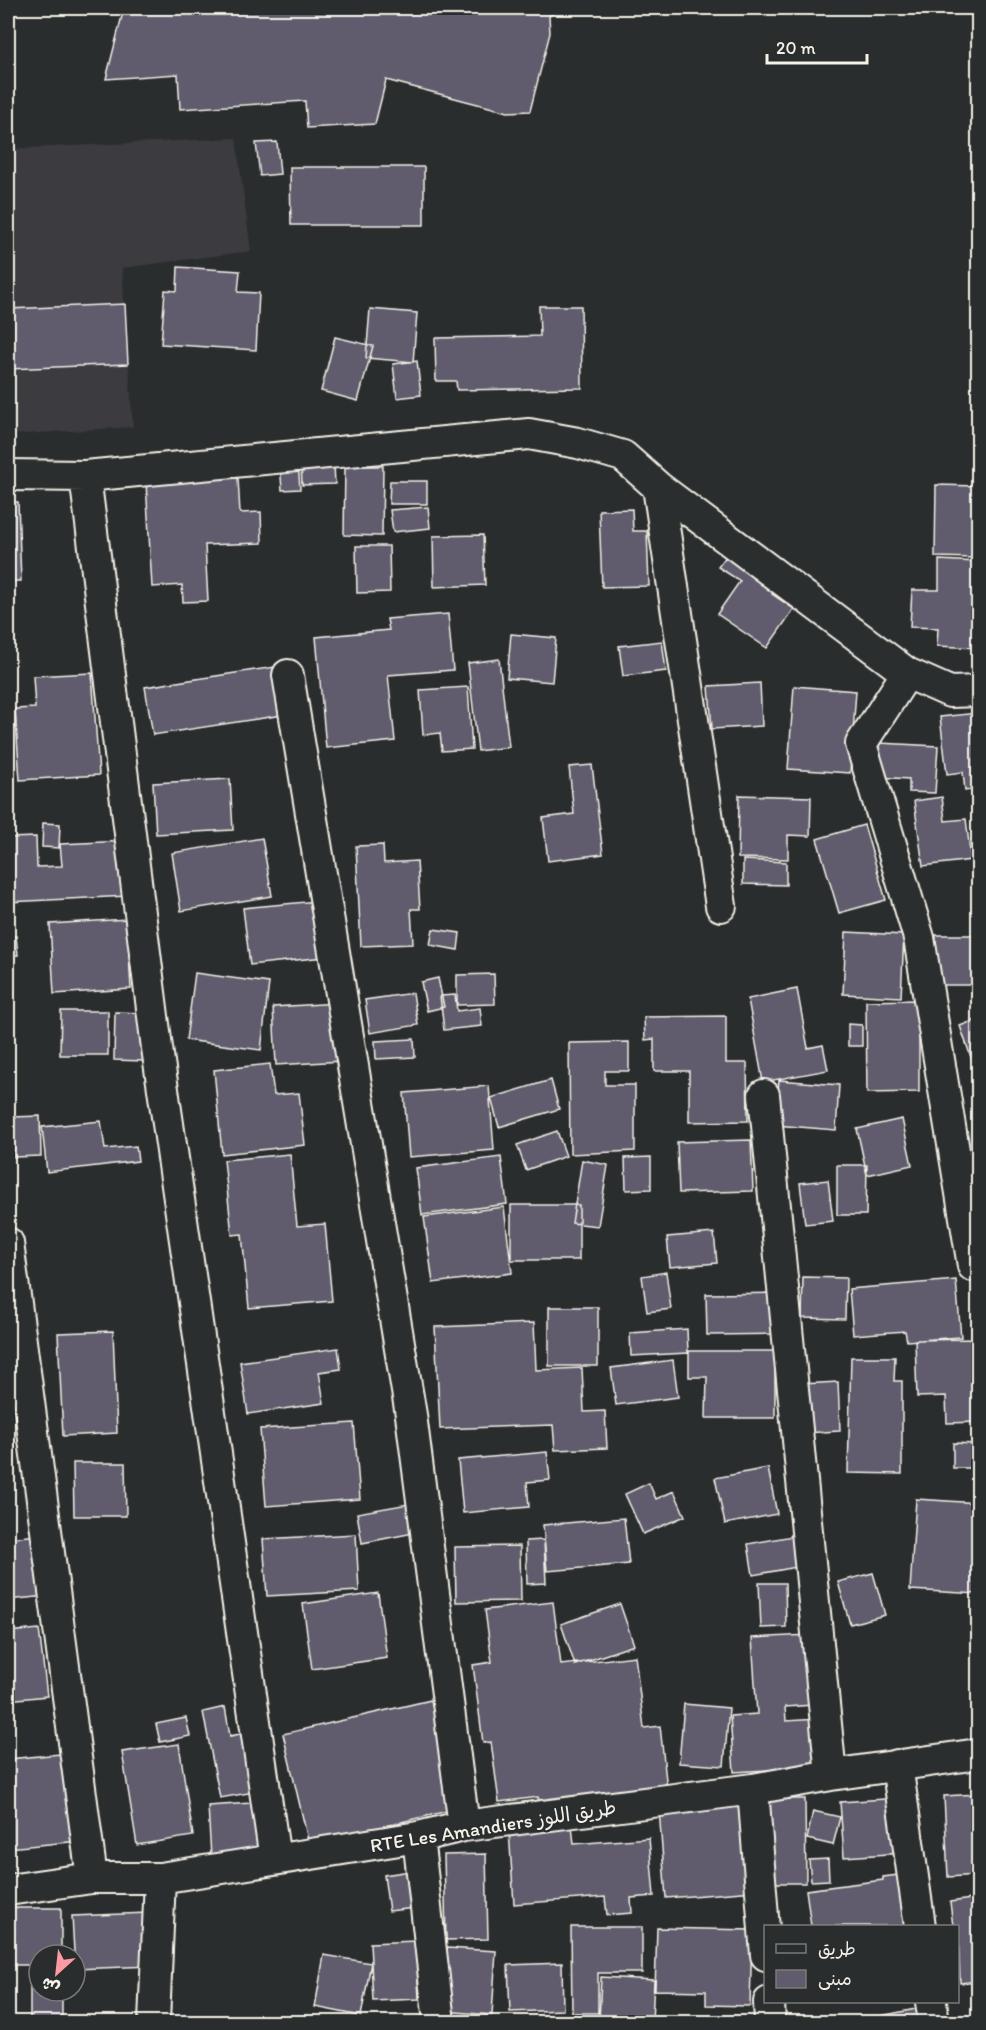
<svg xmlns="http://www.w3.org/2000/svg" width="986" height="2030" font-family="Itim,'Playpen Sans Arabic',sans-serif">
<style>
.built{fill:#3a3b41}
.building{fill:#605b6d;stroke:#f4f1e8;stroke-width:1.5}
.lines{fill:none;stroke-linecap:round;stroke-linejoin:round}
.street-casing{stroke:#f4f1e8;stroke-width:34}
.street{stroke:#2a2d2e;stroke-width:30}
.labels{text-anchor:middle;stroke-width:4.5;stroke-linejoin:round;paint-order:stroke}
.street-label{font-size:20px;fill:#f4f1e8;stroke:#2a2d2e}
</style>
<rect width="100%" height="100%" fill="#2a2d2e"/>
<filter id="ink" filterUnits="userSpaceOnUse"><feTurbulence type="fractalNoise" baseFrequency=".0167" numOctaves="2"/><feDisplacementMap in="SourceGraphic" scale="12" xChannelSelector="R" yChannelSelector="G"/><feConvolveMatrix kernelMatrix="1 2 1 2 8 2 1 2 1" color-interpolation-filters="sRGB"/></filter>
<g filter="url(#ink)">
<path class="built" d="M236,138L251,251L122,268L133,427L8,435V149Z"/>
<path class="building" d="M124,8H556V12L549,16L550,33L530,111L508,112L386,80L375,124L307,128L305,101L180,109L178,74L106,79Z
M277,142L280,174L260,176L256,143Z
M290,167H424V225H291Z
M178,267L240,271L238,292L259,293L256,350L161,344L165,290L177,291Z
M125,304L128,364L8,369V309Z
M539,306H581L582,388L457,390L456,381H436L435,338L540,336Z
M370,309L417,313L413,362L366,358Z
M335,337L373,346L358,401L321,391Z
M417,361L421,395L397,398L393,364Z
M298,462L300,489L282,490L280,463Z
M334,464L335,484L302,485L301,465Z
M345,466H383L382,536L344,535Z
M238,478L240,513L261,512L262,543L205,545L208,601L183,602L182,585L152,587L146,482Z
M390,481H427V504H389Z
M936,485L978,486L976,558L935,557Z
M8,502H18L21,581H8Z
M428,507L430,528L393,532L390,510Z
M632,509L633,531H647L649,586L602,587L599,510Z
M483,535L485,585L434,587L433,536Z
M356,546H389L390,592L357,593Z
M730,551L779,584L772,594L794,609L767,648L717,614L740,581L718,567Z
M939,560L978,562V648L937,646L938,628L910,627L912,590H939Z
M448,614L453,670L388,675L395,741L326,748L316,637L389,630L387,619Z
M511,634L556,638L552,682L507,678Z
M662,641L666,671L623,676L619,646Z
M499,659L509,747L478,751L468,663Z
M275,667L283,715L153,735L145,687Z
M92,673L99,775L20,780L15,709L35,708L33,676Z
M760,683L762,726L712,729L709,686Z
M794,686L856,691L850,773L788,769Z
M468,687L472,749L442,751L440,733L423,735L420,690Z
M978,713V789L965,791L963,772L947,774L940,717Z
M879,743L938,746L935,793L909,792V779L878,777Z
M592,765L603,854L548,861L543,818L574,814L569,767Z
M230,779L233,830L156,834L153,783Z
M739,795L811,797L810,836L788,835V859L738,858Z
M942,797L945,821L966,819L971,860L923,866L914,801Z
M43,823L60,824L59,848L42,847Z
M864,825L886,900L839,913L817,839Z
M36,837L37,867L62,866L60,844L125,841L128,896L8,902V838Z
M262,838L272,896L181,911L172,853Z
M383,845L384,863L417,861L420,909H411L413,944L361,946L356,846Z
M743,860L786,862V885L743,884Z
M317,901L324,957L250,965L243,908Z
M127,919L131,989L54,994L50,924Z
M433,929L460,933L458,950L430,945Z
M846,932L904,935L901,997L843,994Z
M936,935H977L978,985H936Z
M8,936H16L18,955L8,956Z
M195,973L269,983L261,1050L186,1040Z
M494,974L495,1004L457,1005V975Z
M438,978L444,1007L427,1011L421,982Z
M797,989L808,1048L823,1045L828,1070L763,1082L748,999Z
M413,993L418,1025L370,1033L365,1000Z
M455,995L457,1011L480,1008L482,1026L444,1030L440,996Z
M919,1000V1092L867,1093L866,1001Z
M338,1003L342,1061L276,1065L273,1007Z
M61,1011H108V1055H60Z
M115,1012L144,1013L143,1061L114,1060Z
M726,1016V1063H747L748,1121L689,1122V1071H654V1039L645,1040L644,1017Z
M978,1019V1077L960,1026Z
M848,1024L862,1025V1046H848Z
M414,1039L415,1057L376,1059L375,1041Z
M629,1042V1071H605V1085H635V1151L570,1154L569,1043Z
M270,1064L274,1095L299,1093L305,1145L222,1154L214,1070Z
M551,1080L559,1109L499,1127L491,1098Z
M779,1080L839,1085L836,1130L775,1125Z
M489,1086L494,1150L409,1157L404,1093Z
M40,1116L41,1156L14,1157L12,1117Z
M902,1119L912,1165L867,1175L857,1129Z
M101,1121L105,1149L136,1146L138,1161L47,1172L42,1127Z
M557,1131L566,1156L526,1170L517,1145Z
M751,1140L753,1191L679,1193L677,1142Z
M290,1154L297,1226L325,1224L332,1301L249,1308L242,1234L232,1235L224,1160Z
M501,1157L507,1204L422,1215L416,1168Z
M651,1157V1189L626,1190L625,1158Z
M582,1160L608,1165L598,1226L572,1223Z
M837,1165H867L866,1215H837Z
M828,1180L833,1221L805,1224L800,1183Z
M511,1205H579V1260H511Z
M504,1207L512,1273L433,1283L424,1217Z
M714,1233L717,1263L670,1267L667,1237Z
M666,1272L671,1309L647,1312L642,1276Z
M803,1277L846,1278L845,1319L802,1318Z
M956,1280L961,1337L907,1341L905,1331L853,1335L849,1289Z
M782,1293V1334L707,1335L706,1294Z
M549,1307H598V1366H549Z
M534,1323L536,1370L582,1368L584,1412L605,1411L607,1448L555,1450L553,1425L440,1429L435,1327Z
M687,1329L688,1353L631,1356L630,1333Z
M113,1331L117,1433L63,1436L58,1333Z
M977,1339L978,1422L947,1423L946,1396L917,1397L915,1340Z
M338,1348L341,1369L319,1372L324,1403L248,1414L240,1362Z
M689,1351H775V1418H706L707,1377H689Z
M851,1357H895L894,1381H902V1474L848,1473Z
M673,1360L678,1397L616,1405L611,1368Z
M838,1382L840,1431L804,1433L802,1384Z
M354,1423L360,1499L266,1506L260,1429Z
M953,1443L976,1444V1468H953Z
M547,1452L550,1480L527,1482L529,1507L463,1513L458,1460Z
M73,1463H125L126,1516H74Z
M768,1468L777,1514L725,1524L715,1478Z
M649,1483L656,1499L674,1491L685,1516L643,1534L625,1494Z
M916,1499L978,1503V1594L910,1590Z
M414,1503L419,1532L362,1543L357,1513Z
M624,1518L629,1564L547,1571L543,1525Z
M356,1534L359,1591L267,1596L263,1539Z
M39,1535L46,1596L8,1600V1538Z
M792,1536L797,1567L753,1575L748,1544Z
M544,1540L546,1583L527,1584L526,1541Z
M520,1546L521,1601L456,1602L455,1547Z
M873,1573L885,1615L850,1624L838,1582Z
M759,1583H785L786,1627L761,1628Z
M378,1593L387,1658L312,1669L303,1604Z
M553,1602L561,1665L635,1656L644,1728L660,1726L667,1789L540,1805L538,1797L499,1802L491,1742L483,1743L473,1665L492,1662L485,1610Z
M620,1604L634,1645L575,1665L561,1624Z
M39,1629L47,1696L8,1700V1632Z
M809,1635L813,1705L785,1707L786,1721L818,1719L821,1767L734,1772L730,1716L757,1714L752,1638Z
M431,1700L456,1809L309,1844L283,1734Z
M684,1704L729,1708L724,1766L679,1763Z
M225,1707L230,1736L255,1731L266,1790L220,1798L203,1712Z
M186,1718L190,1736L160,1742L156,1724Z
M179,1744L193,1836L137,1845L122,1752Z
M71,1753L80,1841L8,1848V1759Z
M978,1794V1875L948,1877L944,1796Z
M900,1798L904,1853L844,1857L840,1802Z
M763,1799H805L806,1883H763Z
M265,1802L269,1853L211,1857L208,1806Z
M749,1803L755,1891L666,1898L659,1810Z
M813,1811L840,1817L833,1845L807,1839Z
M572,1826L574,1844L649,1838L654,1896L631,1898L632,1913L607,1915L605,1897L514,1904L509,1831Z
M486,1854L488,1939L446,1940L444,1855Z
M828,1859L829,1880L811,1881L809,1860Z
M410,1871L415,1908L389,1911L384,1875Z
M906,1874L913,1926H811L806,1890L883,1880V1877Z
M978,1898V1981L960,1983L958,1926H953L950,1902Z
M8,1908H61V1955H39V1991H62V2021L30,2022V1965H8Z
M148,1913L151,1966L75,1969L72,1916Z
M571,1927H642V1973H598V2013H572Z
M657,1928L752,1930L750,2006L706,2005V1991L655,1990Z
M416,1941L419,1999L373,2001L370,1943Z
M447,1948L496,1951L492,2015L443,2011Z
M324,1955L371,1963L361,2016L315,2007Z
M562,1963L563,2010L510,2012L508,1965Z
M601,1977L654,1980L652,2022H599Z
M921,2008L924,2022H860V2020Z"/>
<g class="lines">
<defs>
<path id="street" d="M8,475L85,476L529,434L578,443L623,456L658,487L907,673L950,692L978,691
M85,476L157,1048L275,1859
M658,487L721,906
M907,673L861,744L919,938L973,1266
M288,675L411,1415L464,1826
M764,1095L831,1775
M8,1243L92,1878
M897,1765L920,1926
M753,1789L766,1955
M418,1837L439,2022
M8,1890L92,1878H160L418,1837L464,1826L753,1789L831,1775L978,1754
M769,2002L770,2022
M931,2002L934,2022
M154,2022L160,1878"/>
</defs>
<use href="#street" class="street-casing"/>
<use href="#street" class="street"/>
</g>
</g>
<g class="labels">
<g class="street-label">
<text transform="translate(493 1826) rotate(-9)" y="7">RTE Les Amandiers طريق اللوز</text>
</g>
</g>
<rect width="986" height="2030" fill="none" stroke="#2a2d2e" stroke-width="30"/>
<rect x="15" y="15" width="956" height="2000" fill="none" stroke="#f4f1e8" stroke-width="2" filter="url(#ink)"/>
<rect x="764" y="1925" width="195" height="78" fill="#2a2d2e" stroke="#7b7b78" stroke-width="1.5"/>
<rect x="776" y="1944" width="30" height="9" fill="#2a2d2e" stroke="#7b7b78" stroke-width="1.5"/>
<text x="818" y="1955" font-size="18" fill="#f4f1e8">طريق</text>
<rect x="776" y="1970" width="30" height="18" fill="#605b6d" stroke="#7b7b78" stroke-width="1.5"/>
<text x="818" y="1985" font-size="18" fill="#f4f1e8">مبنى</text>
<g transform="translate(57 1973) rotate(207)"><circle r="28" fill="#2a2d2e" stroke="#7b7b78" stroke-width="1.5"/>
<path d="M0-4.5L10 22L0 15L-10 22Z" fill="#ff9aa2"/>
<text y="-9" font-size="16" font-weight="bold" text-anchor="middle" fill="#f4f1e8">ش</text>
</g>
<path d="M767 54v9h100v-9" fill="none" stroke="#f4f1e8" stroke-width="3"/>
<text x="776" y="54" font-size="18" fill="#f4f1e8" stroke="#2a2d2e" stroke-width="4.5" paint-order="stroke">20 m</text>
</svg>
